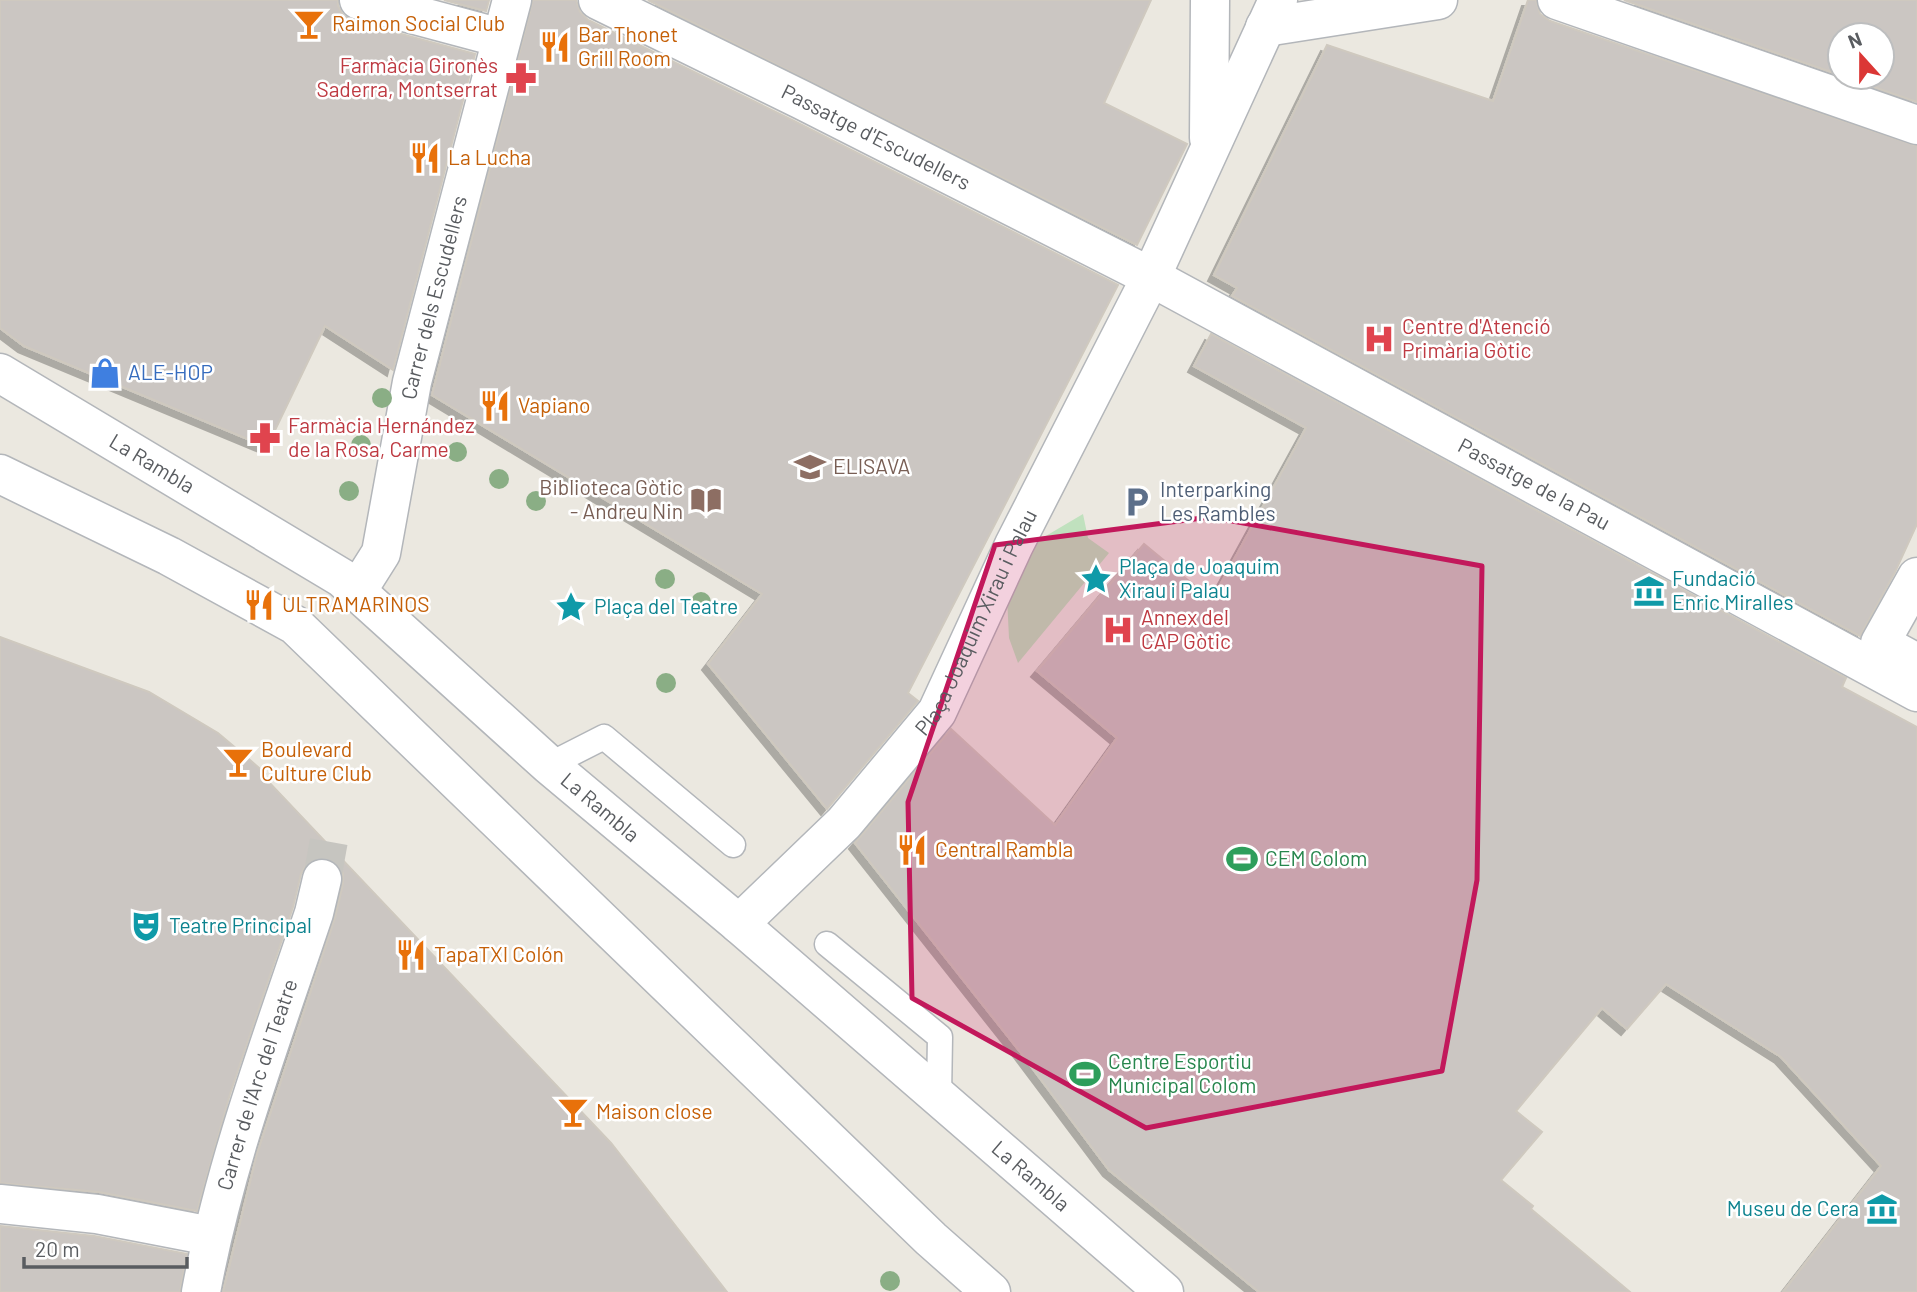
<svg xmlns="http://www.w3.org/2000/svg" width="1917" height="1292" font-family="Barlow,sans-serif">
<style>
.green{fill:#c0e1be}
.building{fill:#cbc6c2;stroke:#cfc9bf;stroke-width:2;filter:url(#shadow)}
.lines{fill:none;stroke-linecap:round;stroke-linejoin:round}
.street-tunnel{stroke:#c6c5c0;stroke-width:38;stroke-dasharray:38 19;stroke-linecap:butt}
.lane-casing{stroke:#b3b6ba;stroke-width:27}
.street-casing{stroke:#b3b6ba;stroke-width:41}
.lane{stroke:#fff;stroke-width:24}
.street{stroke:#fff;stroke-width:38}
.tree{fill:#8aae85}
.marked{fill:#c2185b;fill-opacity:0.2;stroke:#c2185b;stroke-width:5;stroke-linejoin:round}
.labels{text-anchor:middle;stroke-width:5;stroke-linejoin:round;paint-order:stroke}
.food-label{font-size:21px;fill:#c56008;stroke:#fff;text-anchor:start}
.health-label{font-size:21px;fill:#be3a42;stroke:#fff;text-anchor:start}
.street-label{font-size:21px;fill:#595c60;stroke:#fff}
.shop-label{font-size:21px;fill:#366cbe;stroke:#fff;text-anchor:start}
.education-label{font-size:21px;fill:#785e54;stroke:#fff;text-anchor:start}
.service-label{font-size:21px;fill:#4e5e75;stroke:#fff;text-anchor:start}
.culture-label{font-size:21px;fill:#0d838f;stroke:#fff;text-anchor:start}
.leisure-label{font-size:21px;fill:#27864d;stroke:#fff;text-anchor:start}
</style>
<defs>
<filter id="shadow"><feDropShadow dx="-6" dy="6" stdDeviation="0" flood-color="#0004"/></filter>
</defs>
<rect width="100%" height="100%" fill="#ebe8e0"/>
<path class="green" d="M1083,514L1088,538L1109,553L1018,663L1009,638L1007,597L1039,540Z"/>
<path class="building" d="M0,0H338V6L343,15L353,21L475,54L393,370L325,326L267,447L24,346L0,328Z
M444,0H489L486,11Z
M533,0H576L580,12L588,20L792,120L1118,285L908,693L918,701L827,809L708,664L762,594L432,395Z
M648,0H1151L1104,103L1187,144L1137,245Z
M1528,0H1536L1540,14L1550,21L1917,146V524L1895,572L1860,636L1232,296L1237,288L1214,275L1327,45L1493,101Z
M1624,0H1917V102L1845,77H1882V35H1840V75Z
M1211,334L1846,678L1842,687L1917,727V1292H1783L1881,1166L1781,1057L1666,984L1627,1029L1602,1008L1516,1111L1542,1132L1501,1180L1533,1206L1531,1209L1630,1292H1259L1109,1170L1021,1053L855,843L951,729L1055,825L1117,738L1037,671L1144,544L1212,600L1306,428L1194,366Z
M0,637L149,692L218,733L250,760L266,774L264,777L611,1143L727,1292H223L257,1154L335,918L343,884V873L336,863L326,858H316L307,864L301,874L293,907L230,1094L197,1211L99,1192L0,1183Z
M0,1226L94,1236L187,1254L180,1292H0Z"/>
<g class="lines">
<path class="street-tunnel" d="M322,879L329,840"/>
<defs>
<path id="lane" d="M549,765L604,737L733,845
M827,944L940,1037L939,1096"/>
<g id="street">
<path d="M359,0L501,38"/>
<path id="s1" d="M598,0L802,100L1151,277L1917,692"/>
<path d="M1557,0L1917,125"/>
<path d="M1265,27L1438,0"/>
<path d="M1209,138L1210,0"/>
<path id="s2" d="M0,373L342,578L549,765L739,924L1164,1292"/>
<path d="M0,474L169,556L295,625L931,1239L991,1292"/>
<path d="M1917,577L1880,643L1917,663"/>
<path id="s3" d="M357,591L381,553L412,382L512,0"/>
<path id="s4" d="M739,924L844,823L937,712L1014,545L1151,277L1278,0"/>
<path d="M0,1204L97,1214L211,1236"/>
<path id="s5" d="M201,1292C225,1162 272,1038 314,913L322,879"/>
</g>
</defs>
<use href="#lane" class="lane-casing"/>
<use href="#street" class="street-casing"/>
<use href="#lane" class="lane"/>
<use href="#street" class="street"/>
</g>
<g class="tree">
<circle cx="382" cy="398" r="10"/>
<circle cx="361" cy="445" r="10"/>
<circle cx="457" cy="452" r="10"/>
<circle cx="499" cy="479" r="10"/>
<circle cx="349" cy="491" r="10"/>
<circle cx="536" cy="501" r="10"/>
<circle cx="665" cy="579" r="10"/>
<circle cx="701" cy="602" r="10"/>
<circle cx="666" cy="683" r="10"/>
<circle cx="890" cy="1281" r="10"/>
</g>
<path class="marked" d="M1210,517L1482,566L1477,880L1442,1071L1146,1128L912,998L908,802L995,545Z"/>
<defs>
<symbol id="bar-bare" viewBox="-9 -9 18 18"><path d="M-6-5H6L.8 .8V4.5H3.5V6h-7V4.5H-.8V.8Z" fill="#e8710a" stroke="#fff" stroke-width="2.5" paint-order="stroke"/></symbol>
<symbol id="restaurant-bare" viewBox="-9 -9 18 18"><path d="M-5-6h1v4h1v-4h1v4h1v-4h1v5L-1.5 .5V6h-2V.5L-5-1ZM5-6V6H3V1.5H1.5Q1.5-4 5-6Z" fill="#e8710a" stroke="#fff" stroke-width="2.5" paint-order="stroke"/></symbol>
<symbol id="pharmacy-bare" viewBox="-9 -9 18 18"><path d="M-2-6h4v4h4v4h-4v4h-4v-4h-4v-4h4Z" fill="#e0444e" stroke="#fff" stroke-width="2.5" paint-order="stroke"/></symbol>
<symbol id="hospital-bare" viewBox="-9 -9 18 18"><path d="M-5-5h3v3.5h4V-5h3V5h-3V1.5h-4V5h-3Z" fill="#e0444e" stroke="#fff" stroke-width="2.5" paint-order="stroke"/></symbol>
<symbol id="shop-bare" viewBox="-9 -9 18 18"><path d="M-5-2.5h2.3a2.7 3.5 0 0 1 5.4 0H5L5.5 6h-11ZM-1.5-2.5h3a1.5 2.3 0 0 0-3 0Z" fill="#3f7fe0" stroke="#fff" stroke-width="2.5" paint-order="stroke"/></symbol>
<symbol id="university-bare" viewBox="-9 -9 18 18"><path d="M0-5L7-2L0 1L-7-2ZM-4 1L0 2.5L4 1V4Q0 6-4 4Z" fill="#8d6e63" stroke="#fff" stroke-width="2.5" paint-order="stroke"/></symbol>
<symbol id="library-bare" viewBox="-9 -9 18 18"><path d="M-6-4Q-3-5.5-.7-3.5V5Q-3 3-6 4ZM6-4Q3-5.5 .7-3.5V5Q3 3 6 4Z" fill="#8d6e63" stroke="#fff" stroke-width="2.5" paint-order="stroke"/></symbol>
<symbol id="parking-bare" viewBox="-9 -9 18 18"><path d="M-3.5-5.5H1a3.5 3.5 0 0 1 0 7H-1V5.5H-3.5ZM-1-3.4V-.6H.8a1.4 1.4 0 0 0 0-2.8Z" fill="#5c6f8a" stroke="#fff" stroke-width="2.5" paint-order="stroke"/></symbol>
<symbol id="sight-bare" viewBox="-9 -9 18 18"><path d="M0-6L1.8-2.2L6-1.7L2.9 1.2L3.7 5.4L0 3.3L-3.7 5.4L-2.9 1.2L-6-1.7L-1.8-2.2Z" fill="#0f9aa8" stroke="#fff" stroke-width="2.5" paint-order="stroke"/></symbol>
<symbol id="museum-bare" viewBox="-9 -9 18 18"><path d="M0-6L6-3V-2H-6V-3ZM-5-1h2V3h-2ZM-1-1h2V3h-2ZM3-1h2V3H3ZM-6 4H6V6H-6Z" fill="#0f9aa8" stroke="#fff" stroke-width="2.5" paint-order="stroke"/></symbol>
<symbol id="stadium-bare" viewBox="-9 -9 18 18"><path d="M0-5a6.5 5 0 1 0 0 10a6.5 5 0 1 0 0-10ZM-3.5-1.8h7v3.6h-7Z" fill="#2e9e5b" stroke="#fff" stroke-width="2.5" paint-order="stroke"/></symbol>
<symbol id="theatre-bare" viewBox="-9 -9 18 18"><path d="M-5-5.5Q0-4 5-5.5V0Q5 5 0 6Q-5 5-5 0ZM-3.3-2.5H-1v1.5H-3.3ZM1-2.5H3.3v1.5H1ZM-2.8 1Q0 5.5 2.8 1Z" fill="#0f9aa8" stroke="#fff" stroke-width="2.5" paint-order="stroke"/></symbol>
</defs>
<g fill-rule="evenodd">
<use href="#bar-bare" x="287" y="2" width="44" height="44"/>
<use href="#restaurant-bare" x="533" y="25" width="44" height="44"/>
<use href="#pharmacy-bare" x="499" y="56" width="44" height="44"/>
<use href="#restaurant-bare" x="403" y="136" width="44" height="44"/>
<use href="#hospital-bare" x="1357" y="317" width="44" height="44"/>
<use href="#shop-bare" x="83" y="351" width="44" height="44"/>
<use href="#restaurant-bare" x="473" y="384" width="44" height="44"/>
<use href="#pharmacy-bare" x="243" y="416" width="44" height="44"/>
<use href="#university-bare" x="788" y="445" width="44" height="44"/>
<use href="#library-bare" x="684" y="478" width="44" height="44"/>
<use href="#parking-bare" x="1115" y="480" width="44" height="44"/>
<use href="#sight-bare" x="1074" y="557" width="44" height="44"/>
<use href="#museum-bare" x="1627" y="569" width="44" height="44"/>
<use href="#restaurant-bare" x="237" y="583" width="44" height="44"/>
<use href="#sight-bare" x="549" y="585" width="44" height="44"/>
<use href="#hospital-bare" x="1096" y="608" width="44" height="44"/>
<use href="#bar-bare" x="216" y="740" width="44" height="44"/>
<use href="#restaurant-bare" x="890" y="828" width="44" height="44"/>
<use href="#stadium-bare" x="1220" y="837" width="44" height="44"/>
<use href="#theatre-bare" x="124" y="904" width="44" height="44"/>
<use href="#restaurant-bare" x="389" y="933" width="44" height="44"/>
<use href="#stadium-bare" x="1063" y="1052" width="44" height="44"/>
<use href="#bar-bare" x="551" y="1090" width="44" height="44"/>
<use href="#museum-bare" x="1860" y="1187" width="44" height="44"/>
</g>
<g class="labels">
<g class="food-label">
<text x="332" y="31">Raimon Social Club</text>
<text x="578" y="42">Bar Thonet<tspan x="578" dy="24">Grill Room</tspan></text>
<text x="448" y="165">La Lucha</text>
<text x="518" y="413">Vapiano</text>
<text x="282" y="612">ULTRAMARINOS</text>
<text x="261" y="757">Boulevard<tspan x="261" dy="24">Culture Club</tspan></text>
<text x="935" y="857">Central Rambla</text>
<text x="434" y="962">TapaTXI Colón</text>
<text x="596" y="1119">Maison close</text>
</g>
<g class="health-label">
<text x="498" y="73" text-anchor="end">Farmàcia Gironès<tspan x="498" dy="24">Saderra, Montserrat</tspan></text>
<text x="1402" y="334">Centre d'Atenció<tspan x="1402" dy="24">Primària Gòtic</tspan></text>
<text x="288" y="433">Farmàcia Hernández<tspan x="288" dy="24">de la Rosa, Carme</tspan></text>
<text x="1141" y="625">Annex del<tspan x="1141" dy="24">CAP Gòtic</tspan></text>
</g>
<g class="street-label">
<text dy="7" stroke="none"><textPath href="#s1" startOffset="310">Passatge d'Escudellers</textPath></text>
<text dy="7" stroke="none"><textPath href="#s3" startOffset="306">Carrer dels Escudellers</textPath></text>
<text dy="7" stroke="none"><textPath href="#s2" startOffset="177">La Rambla</textPath></text>
<text dy="7" stroke="none"><textPath href="#s1" startOffset="1054">Passatge de la Pau</textPath></text>
<text dy="7" stroke="none"><textPath href="#s4" startOffset="388">Plaça Joaquim Xirau i Palau</textPath></text>
<text dy="7" stroke="none"><textPath href="#s2" startOffset="744">La Rambla</textPath></text>
<text dy="7" stroke="none"><textPath href="#s5" startOffset="215">Carrer de l'Arc del Teatre</textPath></text>
<text dy="7" stroke="none"><textPath href="#s2" startOffset="1311">La Rambla</textPath></text>
</g>
<g class="shop-label">
<text x="128" y="380">ALE-HOP</text>
</g>
<g class="education-label">
<text x="833" y="474">ELISAVA</text>
<text x="683" y="495" text-anchor="end">Biblioteca Gòtic<tspan x="683" dy="24">- Andreu Nin</tspan></text>
</g>
<g class="service-label">
<text x="1160" y="497">Interparking<tspan x="1160" dy="24">Les Rambles</tspan></text>
</g>
<g class="culture-label">
<text x="1119" y="574">Plaça de Joaquim<tspan x="1119" dy="24">Xirau i Palau</tspan></text>
<text x="1672" y="586">Fundació<tspan x="1672" dy="24">Enric Miralles</tspan></text>
<text x="594" y="614">Plaça del Teatre</text>
<text x="169" y="933">Teatre Principal</text>
<text x="1859" y="1216" text-anchor="end">Museu de Cera</text>
</g>
<g class="leisure-label">
<text x="1265" y="866">CEM Colom</text>
<text x="1108" y="1069">Centre Esportiu<tspan x="1108" dy="24">Municipal Colom</tspan></text>
</g>
</g>
<g transform="translate(1861 56) rotate(339)"><circle r="33" fill="#ffffff" stroke="#bdbebf" stroke-width="2"/>
<path d="M0-5L12 26L0 18L-12 26Z" fill="#db3735"/>
<text y="-10" font-size="19" font-weight="bold" text-anchor="middle" fill="#595c60">N</text>
</g>
<path d="M24 1257v10h163v-10" fill="none" stroke="#595c60" stroke-width="3.5"/>
<text x="35" y="1257" font-size="21" fill="#595c60" stroke="#ffffff" stroke-width="5" paint-order="stroke">20 m</text>
</svg>
